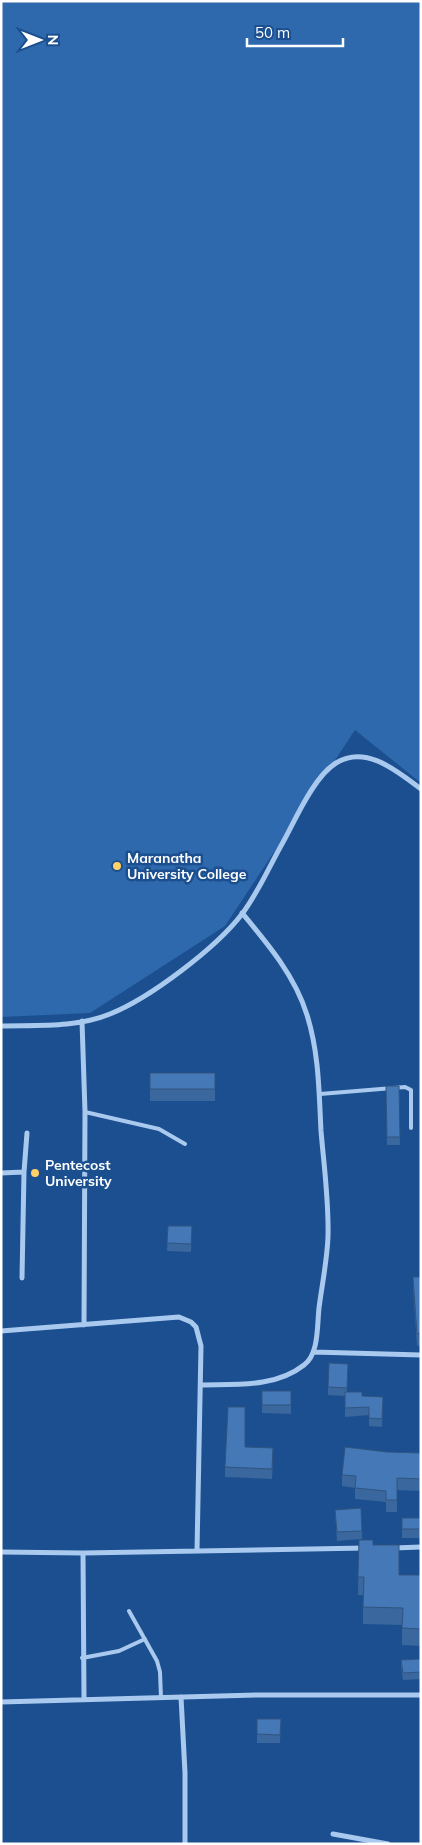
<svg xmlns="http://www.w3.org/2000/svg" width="422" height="1845" font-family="Mulish,sans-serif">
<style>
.green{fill:#2e69ad}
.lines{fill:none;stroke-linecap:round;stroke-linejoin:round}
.service{stroke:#a9c9ee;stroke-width:4}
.minor{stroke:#a9c9ee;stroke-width:5}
.wall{fill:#3a679d}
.building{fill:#4478b7;stroke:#305480}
.poi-dot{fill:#ffd166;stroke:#1b4f8f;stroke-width:2}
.labels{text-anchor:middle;stroke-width:5;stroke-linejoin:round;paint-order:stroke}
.poi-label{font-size:14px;font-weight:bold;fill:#fff;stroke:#1b4f8f;text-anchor:start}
</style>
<rect width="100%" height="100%" fill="#1b4f8f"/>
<path class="green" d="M1,1H421V783L355,730L225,926L90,1013L1,1017Z"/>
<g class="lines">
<path class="service" d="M320,1094L405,1087L411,1090V1128
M85,1112L159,1129L185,1144
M129,1611L157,1661L160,1672L161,1698
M82,1658L119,1651L145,1639"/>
<path class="minor" d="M82,1021L85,1112L84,1325
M1,1026C37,1025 76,1028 110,1014C150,998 216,948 242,914C258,893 269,867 282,844C295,821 313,777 336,763C366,744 398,772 421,789
M1,1173L24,1172
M22,1278L24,1172L27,1133
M1,1331L179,1317L191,1322L196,1327L201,1346L197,1551
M313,1352L421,1355
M201,1385C235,1384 275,1388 304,1365C319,1354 317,1326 319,1308C322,1285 327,1261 328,1237C329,1201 324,1166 321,1131C319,1092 319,1053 307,1015C295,976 268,944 242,913
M394,1548L421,1547
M1,1552L83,1553L366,1548
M83,1553L84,1698
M181,1697L185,1773V1844
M1,1702L256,1695H421
M333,1834L388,1844"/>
</g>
<path class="wall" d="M150,1073H215V1101H150Z
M386,1086H399L400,1145H387Z
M168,1226H192L191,1252L167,1251Z
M413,1277H421V1345L417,1346L413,1289Z
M348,1364L347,1392L362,1396L383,1406L382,1427L369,1426V1415L345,1417V1396L328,1395V1387Z
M262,1391H291V1414L262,1413Z
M245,1447L273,1459L272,1479L225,1477V1467Z
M387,1452L421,1453V1491L397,1490V1512H386V1502L355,1499V1488L342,1486V1475Z
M335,1510L362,1531V1539L337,1541Z
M402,1518H420V1538H402Z
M359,1540L373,1545L399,1575H421V1646L402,1645V1625L363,1624V1595H358Z
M421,1659V1679L403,1680L401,1667V1660Z
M257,1719H281L280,1743H257Z"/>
<path class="building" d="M150,1073H215V1089H150Z
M386,1086H399L400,1137H387Z
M168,1226H192L191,1244L167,1243Z
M413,1277H421V1333L417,1334Z
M329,1363L348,1364L347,1388L328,1387Z
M262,1391H291V1405H262Z
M345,1392H362V1396L383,1397L382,1419L369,1418V1407L345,1408Z
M228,1407H245V1447L273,1448L272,1469L225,1467Z
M345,1447L387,1452L421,1453V1479L397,1478V1500H386V1491L355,1488L356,1476L342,1475Z
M361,1508L362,1531L337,1532L335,1510Z
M402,1518H420V1529H402Z
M359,1540H373V1545H399V1575H421V1629L402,1628L403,1608L363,1607L364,1577H358Z
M421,1659V1672L403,1673L401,1660Z
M257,1719H281L280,1735L257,1734Z"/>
<g class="poi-dot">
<circle cx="117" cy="866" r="5"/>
<circle cx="35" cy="1173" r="5"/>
</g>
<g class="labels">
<g class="poi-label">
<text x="127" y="863">Maranatha<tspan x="127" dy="16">University College</tspan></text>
<text x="45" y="1170">Pentecost<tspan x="45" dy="16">University</tspan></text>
</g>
</g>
<rect width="422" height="1845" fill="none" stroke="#ffffff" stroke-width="5"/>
<g transform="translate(40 40) rotate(90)" stroke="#1b4f8f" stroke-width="4" paint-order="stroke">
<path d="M0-4L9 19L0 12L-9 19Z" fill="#ffffff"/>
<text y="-8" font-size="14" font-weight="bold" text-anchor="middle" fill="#ffffff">N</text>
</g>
<path d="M247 38v8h96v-8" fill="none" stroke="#ffffff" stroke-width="2.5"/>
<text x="255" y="38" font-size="15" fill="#ffffff" stroke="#1b4f8f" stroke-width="4" paint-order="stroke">50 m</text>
</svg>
